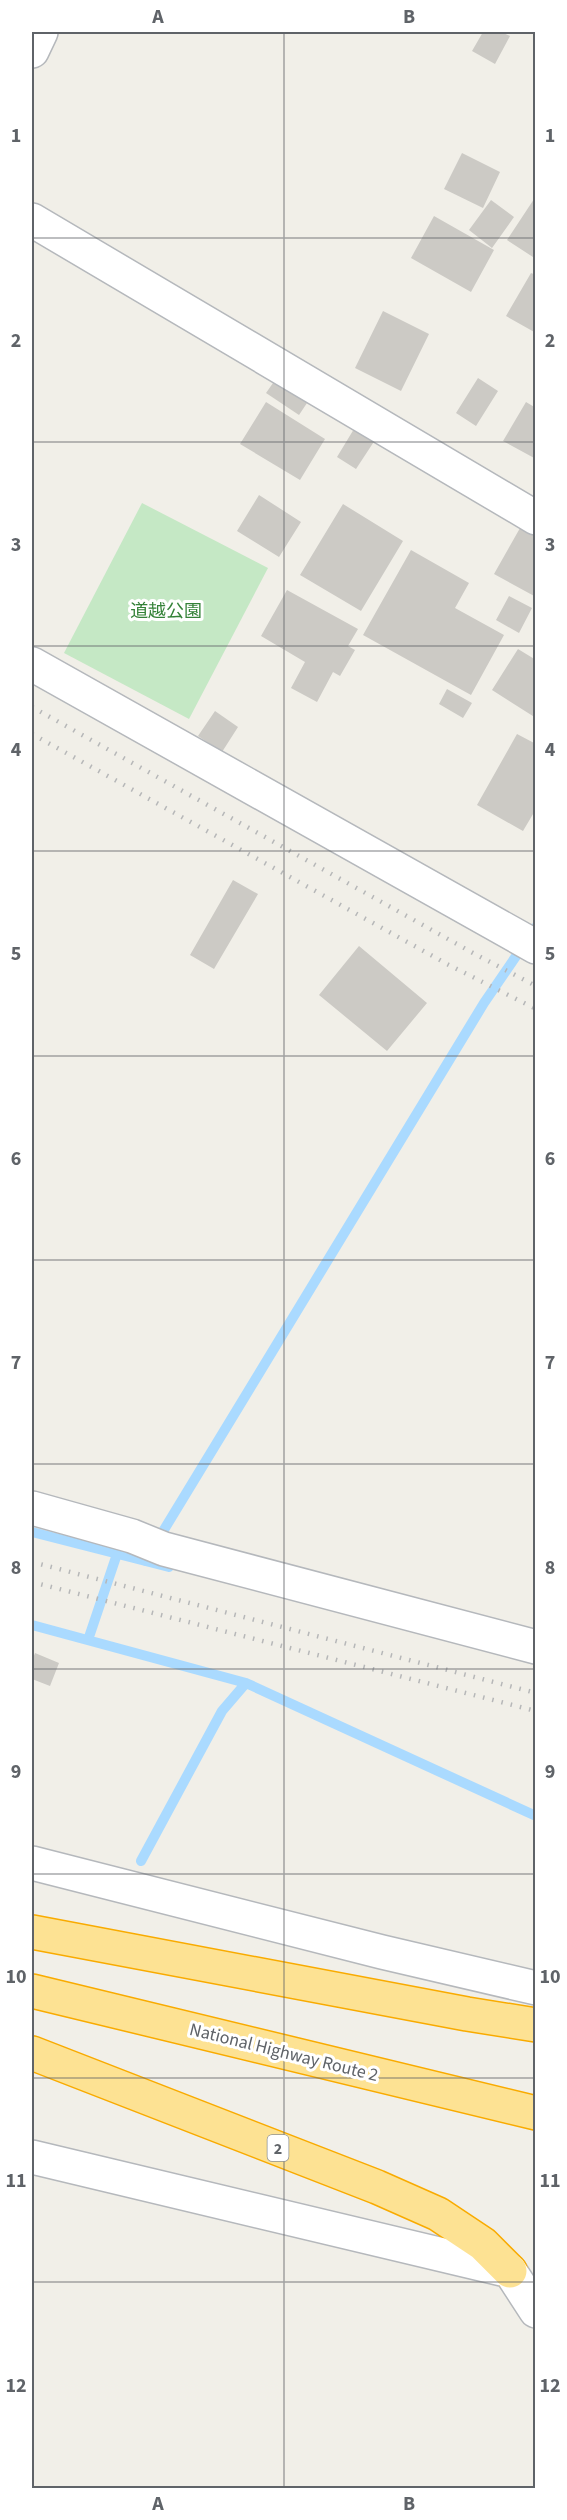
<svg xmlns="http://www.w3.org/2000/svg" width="567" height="2520" font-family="'Source Sans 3','Noto Sans JP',sans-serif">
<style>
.green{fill:#c5e8c5}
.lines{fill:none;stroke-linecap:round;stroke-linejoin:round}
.stream{stroke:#aadaff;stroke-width:10}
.building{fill:#cccac5}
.street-casing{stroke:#b5b8bc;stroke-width:36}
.highway-casing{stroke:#f9ab00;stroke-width:36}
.street{stroke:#fff;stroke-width:33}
.highway{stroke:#fde293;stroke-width:33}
.rail{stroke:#b6b7b8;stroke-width:4.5;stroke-dasharray:1.5 8;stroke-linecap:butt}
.grid{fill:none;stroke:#5f6368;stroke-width:1.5;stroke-opacity:0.55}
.labels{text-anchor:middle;stroke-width:6;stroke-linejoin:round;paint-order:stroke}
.shield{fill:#fff;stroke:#8f9295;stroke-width:1.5}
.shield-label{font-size:16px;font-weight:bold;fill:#5f6368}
.park-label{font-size:18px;fill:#348238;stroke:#fff}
.street-label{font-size:18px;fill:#5f6368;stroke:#fff}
.neatline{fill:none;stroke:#5f6368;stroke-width:2}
.grid-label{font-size:20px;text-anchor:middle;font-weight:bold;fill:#5f6368}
</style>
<rect width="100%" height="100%" fill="#f1efe8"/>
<path class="green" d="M142,503L268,568L189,719L64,653Z"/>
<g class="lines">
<path class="stream" d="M32,1532L169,1567
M145,1561L484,1003L536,927
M32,1625L246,1683L536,1816
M88,1640L117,1554
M141,1861L222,1711L246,1683"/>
</g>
<path class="building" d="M483,32H501L510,36L495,64L472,51Z
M462,153L500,172L483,208L444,189Z
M536,196V259L507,240Z
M491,200L514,217L492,248L469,230Z
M434,216L494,250L471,292L411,258Z
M531,273L536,275V333L506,316Z
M383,311L429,334L401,391L355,368Z
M280,373L313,394L299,415L266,393Z
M478,378L498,391L476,426L456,413Z
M266,402L325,439L300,480L240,444Z
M526,402L536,408V459L503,441Z
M357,424L377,437L356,469L337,457Z
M259,495L301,522L279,557L237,531Z
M343,504L403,541L361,611L300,575Z
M524,521L536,527V597L494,574Z
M411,550L469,583L455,608L504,635L471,695L363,635Z
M287,590L358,629L348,646L355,650L340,676L333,672L317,702L291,688L305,662L261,636Z
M509,596L532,608L519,633L496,620Z
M518,649L536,660V718L492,690Z
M447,689L472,703L463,718L439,704Z
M215,711L238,727L222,752L198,736Z
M517,734L536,744V809L523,831L477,805Z
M233,880L258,894L214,969L190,955Z
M359,946L427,1003L387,1051L319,995Z
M35,1653L59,1663L50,1686L32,1679V1661Z"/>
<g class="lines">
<defs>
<path id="street" d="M32,51L41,32
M32,220L536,518
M32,664L536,947
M32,1508L132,1536L164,1549L536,1647
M32,1863L382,1952L536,1988
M32,2157L510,2271L536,2311"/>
<path id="highway" d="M32,1932L467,2014L536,2025
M32,1991L536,2113
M32,2053L377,2187L438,2214L483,2244L510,2271"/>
</defs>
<use href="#street" class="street-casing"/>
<use href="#highway" class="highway-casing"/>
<use href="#street" class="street"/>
<use href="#highway" class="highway"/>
<path class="rail" d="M32,707L473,953L536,986
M32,734L447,964L536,1009
M32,1562L536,1693
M32,1582L536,1711"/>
</g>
<path class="grid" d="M284,32V2488M32,238H536M32,442H536M32,646H536M32,851H536M32,1056H536M32,1260H536M32,1464H536M32,1669H536M32,1874H536M32,2078H536M32,2282H536"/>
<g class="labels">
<rect class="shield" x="267.5" y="2135" width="21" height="26" rx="4.5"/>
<g class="shield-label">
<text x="278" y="2154">2</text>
</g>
<g class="park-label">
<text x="166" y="617">道越公園</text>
</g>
<g class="street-label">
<text transform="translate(284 2052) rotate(14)" y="6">National Highway Route 2</text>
</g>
</g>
<rect width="567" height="2520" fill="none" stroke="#ffffff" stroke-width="66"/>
<rect x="33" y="33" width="501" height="2454" class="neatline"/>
<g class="grid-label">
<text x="158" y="23">A</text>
<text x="409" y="23">B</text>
<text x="16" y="142">1</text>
<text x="550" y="142">1</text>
<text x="16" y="347">2</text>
<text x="550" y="347">2</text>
<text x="16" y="551">3</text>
<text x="550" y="551">3</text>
<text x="16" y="756">4</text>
<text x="550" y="756">4</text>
<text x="16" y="960">5</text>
<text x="550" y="960">5</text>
<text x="16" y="1165">6</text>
<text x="550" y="1165">6</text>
<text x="16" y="1369">7</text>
<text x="550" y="1369">7</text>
<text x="16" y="1574">8</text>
<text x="550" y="1574">8</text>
<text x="16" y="1778">9</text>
<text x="550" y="1778">9</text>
<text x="16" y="1983">10</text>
<text x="550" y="1983">10</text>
<text x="16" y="2187">11</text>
<text x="550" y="2187">11</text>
<text x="16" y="2392">12</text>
<text x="550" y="2392">12</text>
<text x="158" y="2510">A</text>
<text x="409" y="2510">B</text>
</g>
</svg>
